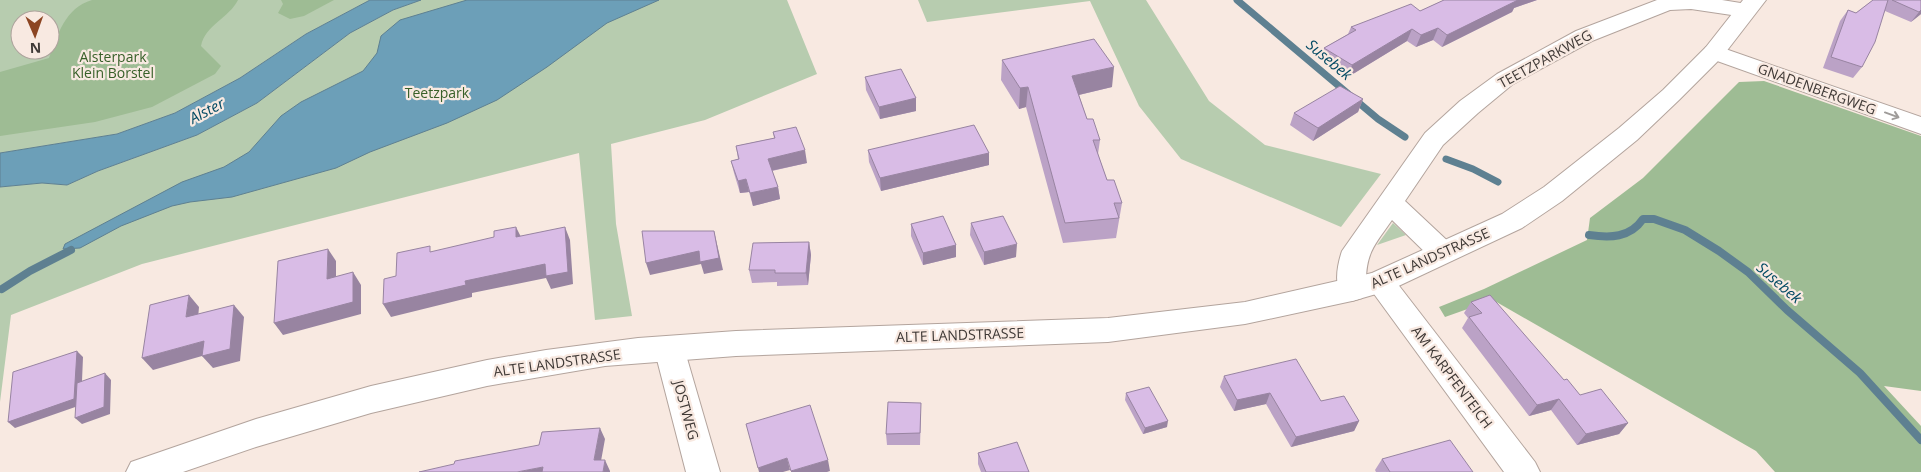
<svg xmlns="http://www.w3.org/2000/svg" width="1921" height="472" font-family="'Open Sans',sans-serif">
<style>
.green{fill:#b7ccaf;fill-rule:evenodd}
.forest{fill:#9ebc94}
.water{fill:#6c9fb8;stroke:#5e8091}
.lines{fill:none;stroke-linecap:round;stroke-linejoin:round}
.stream-far1{stroke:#5e8091;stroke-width:7}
.stream{stroke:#5e8091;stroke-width:8}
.minor-casing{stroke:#b3a49d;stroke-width:2}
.major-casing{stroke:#b3a49d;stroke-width:2}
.minor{fill:#fff;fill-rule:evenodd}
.major{fill:#fff;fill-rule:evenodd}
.wall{fill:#bba2c6}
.shaded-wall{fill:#9884a1}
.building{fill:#d9bce6;stroke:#9884a1}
.oneway{stroke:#9f9c9a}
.labels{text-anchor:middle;stroke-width:4.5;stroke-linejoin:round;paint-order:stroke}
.park-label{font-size:14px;fill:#386029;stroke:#f8e9e1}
.street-label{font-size:14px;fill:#3f3936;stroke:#f8e9e1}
.water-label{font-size:15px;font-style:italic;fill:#004963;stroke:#f8e9e1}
</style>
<rect width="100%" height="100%" fill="#f8e9e1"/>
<path class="green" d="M0,0H370L306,34L240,78L175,113L117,134L0,153ZM20,20H50V50H20Z
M421,0H787L817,74L705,120L611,144L616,224L632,316L595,320L579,153L142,264L11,315L0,402V187L42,183L67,185L98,171L197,135L257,103L350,33L393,10Z
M918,0H1146L1209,101L1265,145L1381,174L1341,227L1181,159L1139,106L1090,1L927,22Z
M1393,223L1406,235L1377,245Z"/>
<path class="forest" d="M92,0H238C229,18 205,25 201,46L221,66L215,74L152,107L95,122L0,136V72L49,58C58,34 65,8 92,0Z
M281,0H334L304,16L290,19L278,13L283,4Z
M1764,81L1921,136V391L1884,386L1921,426V472H1775L1756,451L1493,300L1445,317L1439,307L1484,289L1587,240L1590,218L1643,178L1739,82Z"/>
<path class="water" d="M370,0H421L393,10L350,33L257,103L197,135L98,171L67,185L42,183L0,187V153L117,134L175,113L240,78L306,34Z
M467,0H659L607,23L547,67L497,100L447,123L370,152L336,168L232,197L190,202L172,206L121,226L80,248L63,249L65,244L182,182L224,167L249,152L281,116L301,102L363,71L377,53L381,36L400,20Z"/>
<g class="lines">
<path class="stream-far1" d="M1237,0L1378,119L1405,137
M1446,159L1473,169L1498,182"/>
<path class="stream" d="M1589,235C1610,238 1630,238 1643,219H1654L1685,230L1719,251L1748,272L1787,310L1860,373L1921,440
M2,289L30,271L71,250"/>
<defs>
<path id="minor" d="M1657,0H1722L1753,5L1756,10L1753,15L1745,17L1691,9L1670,10L1592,41L1513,84L1478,113L1443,145L1405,201L1453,246L1457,253L1453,260L1443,263L1433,260L1392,220C1376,243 1366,252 1366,281L1370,274L1380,271L1390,274L1535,462L1540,472H1504L1366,283V290L1362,298L1352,301L1342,298C1334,284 1337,266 1342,251L1425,133L1460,101L1497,74L1576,31Z
M1714,45L1921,117V134L1706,57L1703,52L1706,47Z
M669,336L680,339L684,348L720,472H686L654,348L658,339Z"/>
<path id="major" d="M1743,0H1766L1722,57L1679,100L1637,140L1562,201L1522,228L1390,290L1352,301L1245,324L1108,342L736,356L605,366L487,386L371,413L256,447L183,472H126L131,462L256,419L371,386L487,360L546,350L638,338L736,331L1108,318L1245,302L1372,273L1502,214L1544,187L1619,128L1663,90L1706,47Z"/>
</defs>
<use href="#minor" class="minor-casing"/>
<use href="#major" class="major-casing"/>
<use href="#minor" class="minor"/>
<use href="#major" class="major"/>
</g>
<path class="wall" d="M1444,0H1537L1514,8L1512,12L1442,47L1433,40L1416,47L1407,41L1348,77L1320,60L1324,48L1348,34L1351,27L1420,11Z
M1873,0H1921V14L1911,22L1885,11L1862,67L1853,78L1823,68L1840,21L1848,10L1856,13Z
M1002,60L1112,87L1079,95L1087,119L1100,140L1098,154L1107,180L1122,203L1116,238L1063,243L1026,107L1019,109L1001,80Z
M865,77L916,98V111L880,119L866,90Z
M1363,99L1358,112L1313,141L1290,125L1294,113Z
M773,132L807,163L772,171L778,187L780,199L753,206L749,192L740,193L734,173L731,161L738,159L736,146L774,138Z
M868,150L989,153V165L881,191L869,162Z
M971,223L1016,257L984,265L970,235Z
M911,224L956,245V257L923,265L911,236Z
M809,242L811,255L808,285L777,286V282L752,283L749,270Z
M1471,302L1564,380L1580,395L1628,423L1619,434L1577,445L1551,410L1529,416L1462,328L1468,318L1464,313Z
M1224,376L1321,401L1359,421L1354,431L1291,447L1266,404L1234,411L1220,387Z
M1126,393L1167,427L1143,434L1125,400Z
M921,414L920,445H887L886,434Z
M978,453L1029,472H981L978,464Z
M1382,459L1473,472H1376L1375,470Z"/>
<path class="shaded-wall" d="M1513,0H1537L1514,8L1512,12L1442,47L1447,35Z
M1921,10V14L1911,22L1919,12Z
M1438,28L1433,40L1416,47L1421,35Z
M1412,29L1407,41L1348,77L1352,65Z
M1114,67L1112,87L1070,97L1072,76Z
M1028,87L1026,107L1019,109L1020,88Z
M916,98V111L880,119L879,107Z
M1363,99L1358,112L1313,141L1318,128Z
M805,150L807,163L770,171L768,159Z
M989,153V165L881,191L880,178Z
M746,179L749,192L740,193L738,181Z
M778,187L780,199L753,206L750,193Z
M516,227L522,239L516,237Z
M565,227L570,240L573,284L551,289L546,278L472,293V297L391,317L383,304L465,281Z
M714,231L723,270L704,274L701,264L650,275L646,263Z
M809,242L811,255L808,285L806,273Z
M1017,244L1016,257L984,265V252Z
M956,245V257L923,265V253Z
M328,249L336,261V291L327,279Z
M353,272L361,285V314L283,335L274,323Z
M189,295L199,307L197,330L186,317Z
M234,305L244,317L240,361L213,368L202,356L153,370L142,358L204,341Z
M77,351L83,357L81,405L15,428L8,422Z
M105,373L111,380L110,414L82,424L75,418Z
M1270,393L1266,404L1234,411L1237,400Z
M1559,399L1551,410L1529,416L1537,405Z
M1168,421L1167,427L1143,434L1145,428Z
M1359,421L1354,431L1291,447L1296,437Z
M1628,423L1619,434L1577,445L1586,434Z
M600,428L605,439L599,472L594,460Z
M787,458L790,470L783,472H759L758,468Z
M605,460L610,471V472H603Z
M828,460L830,471L827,472H791V471Z
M543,467L546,472H517Z"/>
<path class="building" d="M1444,0H1518L1447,35L1438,28L1421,35L1412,29L1352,65L1324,48L1356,30L1351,27L1411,4L1420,11Z
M1873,0H1888L1875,42L1862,67L1831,57L1848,10L1856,13Z
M1892,0H1921V10L1919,12Z
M1094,39L1114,67L1072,76L1087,119H1093L1100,140H1093L1107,180H1114L1122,203H1114L1119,218L1065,223L1028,87L1020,88L1002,60Z
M901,69L916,98L879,107L865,77Z
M1340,86L1363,99L1318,128L1294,113Z
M974,125L989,153L880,178L868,150Z
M796,127L805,150L768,159L778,187L750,193L746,179L738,181L731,161L739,159L736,146L775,138L773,132Z
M943,216L956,245L923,253L911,224Z
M1003,216L1017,244L984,252L971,223Z
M516,227V237L565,227L568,272L546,276L545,264L465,281L466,285L383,304L384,279L396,276L397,253L430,246V252L494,237V231Z
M642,231H714L719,258L700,262L699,251L646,263Z
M809,242L806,273H775V270H749L753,243Z
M328,249L327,279L353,272V302L274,323L278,261Z
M189,295L186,317L234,305L230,349L202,356L204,341L142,358L150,305Z
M1490,295L1564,380L1567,379L1580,395L1601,389L1628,423L1586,434L1559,399L1537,405L1469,317L1482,313L1471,302Z
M77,351L74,399L8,422L13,372Z
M1296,359L1321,401L1344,396L1359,421L1296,437L1270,393L1237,400L1224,376Z
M105,373L104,407L75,418L77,383Z
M1149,387L1168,421L1145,428L1126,393Z
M888,402L921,403L920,433L886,434Z
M810,405L828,460L791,471L787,458L758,468L746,424Z
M600,428L594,460H605L603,472H542L543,467L517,472H419L454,464L455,461L539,445L542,432Z
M1450,440L1473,472H1390L1382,459Z
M1017,442L1029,472H986L978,453Z"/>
<defs><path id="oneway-shaft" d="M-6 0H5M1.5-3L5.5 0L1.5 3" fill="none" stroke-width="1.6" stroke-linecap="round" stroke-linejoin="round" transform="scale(1.25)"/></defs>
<use class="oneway" href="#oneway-shaft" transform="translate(1892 115) rotate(20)"/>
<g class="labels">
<g class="park-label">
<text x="113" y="62">Alsterpark<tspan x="113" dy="16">Klein Borstel</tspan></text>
<text x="437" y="98">Teetzpark</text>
</g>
<g class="street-label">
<text transform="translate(1545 59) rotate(-29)" y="5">TEETZPARKWEG</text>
<text transform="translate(1817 89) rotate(20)" y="5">GNADENBERGWEG</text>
<text transform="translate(1430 258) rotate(-24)" y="5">ALTE LANDSTRASSE</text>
<text transform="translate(960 335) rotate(-2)" y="5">ALTE LANDSTRASSE</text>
<text transform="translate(557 363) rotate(-8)" y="5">ALTE LANDSTRASSE</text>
<text transform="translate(1452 377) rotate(53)" y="5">AM KARPFENTEICH</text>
<text transform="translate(686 410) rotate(75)" y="5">JOSTWEG</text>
</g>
<g class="water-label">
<text transform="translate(1329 60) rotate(40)" y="5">Susebek</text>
<text transform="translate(207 111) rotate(-28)" y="5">Alster</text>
<text transform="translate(1779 283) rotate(41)" y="5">Susebek</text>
</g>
</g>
<g transform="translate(35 35) rotate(178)"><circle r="24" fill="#f8e9e1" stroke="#aea39d"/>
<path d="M0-4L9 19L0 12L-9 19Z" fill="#8c4522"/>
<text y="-8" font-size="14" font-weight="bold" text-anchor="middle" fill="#3f3936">N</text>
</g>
</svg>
